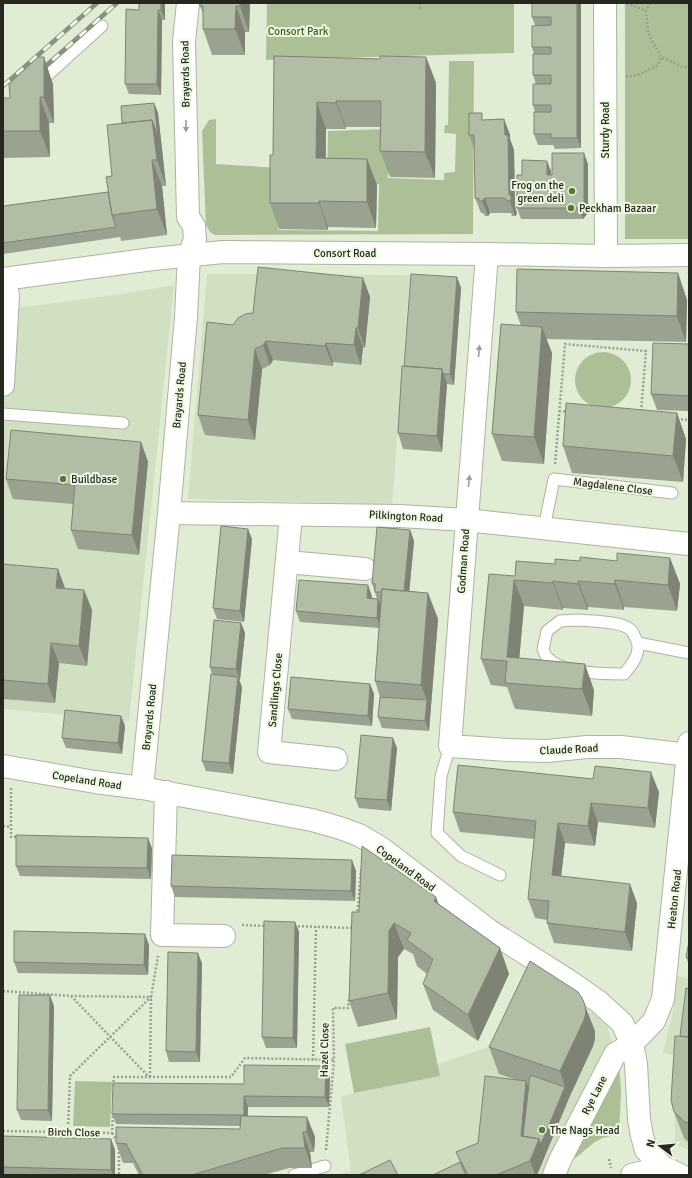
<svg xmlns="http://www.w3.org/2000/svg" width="692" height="1178" font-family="Signika,sans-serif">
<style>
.built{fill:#d1dfc2}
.green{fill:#acbf96}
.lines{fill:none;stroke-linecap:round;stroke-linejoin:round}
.lane-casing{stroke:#abb59f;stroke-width:13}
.street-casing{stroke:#abb59f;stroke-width:24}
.primary-casing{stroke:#abb59f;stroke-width:24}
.path{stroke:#98a18f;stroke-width:2.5;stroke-dasharray:2 2;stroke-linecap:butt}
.lane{stroke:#fff;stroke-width:11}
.street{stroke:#fff;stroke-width:22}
.primary{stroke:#fff;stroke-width:22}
.rail-casing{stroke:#899180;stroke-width:4.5}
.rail{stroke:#eef9e1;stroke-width:3;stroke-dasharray:9;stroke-linecap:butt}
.wall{fill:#99a38f}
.shaded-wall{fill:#7d8474}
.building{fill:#b2bda6;stroke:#7d8474}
.oneway{fill:#9c9e9a}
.poi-dot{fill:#5a782d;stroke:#eef9e1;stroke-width:1.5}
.labels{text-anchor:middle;stroke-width:4;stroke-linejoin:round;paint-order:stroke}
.park-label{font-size:11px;fill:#405918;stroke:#eef9e1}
.street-label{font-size:11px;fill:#24281f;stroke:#eef9e1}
.poi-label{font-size:11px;fill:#24281f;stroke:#eef9e1;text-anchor:start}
</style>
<rect width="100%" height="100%" fill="#e0ecd4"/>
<path class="built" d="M207,274L410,275L392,504L188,499Z
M174,285L129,721L3,709V310L122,294Z
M677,976L689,979V1057L663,1053L673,1012Z
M592,1012L607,1026L612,1043L552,1168L547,1175H335L351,1171L341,1097Z
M674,1059L689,1060V1150L675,1144Z"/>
<path class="green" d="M267,3H514V53L266,60Z
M625,3H689V239H625Z
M449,61H474L473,234L215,235L210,232L206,225L202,131L209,120L216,119V164L279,168L278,230L378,231L379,184L327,183L328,131L389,129L388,178L444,180V173L455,172L456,134L444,133L445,125H448Z
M575 380a28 28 0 1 1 56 0a28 28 0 1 1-56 0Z
M430,1027L440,1076L354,1093L345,1044Z
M619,1063L621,1091L619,1135C608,1136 599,1138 591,1145C584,1150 579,1157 570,1161Z
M75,1081L112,1082L110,1127L73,1126Z"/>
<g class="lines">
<defs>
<path id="lane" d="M39,83L102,26
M3,414L123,423
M544,528L554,479L672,493
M577,620C590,621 622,621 631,630C633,632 634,636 636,639C643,651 632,665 624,674C605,674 563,674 549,659C546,657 544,652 543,649L547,631L560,621Z
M638,643L689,653
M450,746L441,776L437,833L461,856L500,875
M294,1175L325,1166"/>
<path id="street" d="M605,3L606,256
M487,254L450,746L508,750L547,751L587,747H621L688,755
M3,385L8,296L5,279
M169,513L400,516L466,520L689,544
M291,515L269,752L336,759
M287,562L365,569
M142,788L169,513L186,317L189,255L195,239L194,226L188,217L184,41L188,3
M166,792L162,935L224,936
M554,1175L560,1160L615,1054L632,1044
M632,1175L663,1167"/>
<path id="primary" d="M3,279L153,259L223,252L487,254L606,256L689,255
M3,766L95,782L142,788L312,820L340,828L359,835L381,848L490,931L569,981L599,1002L622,1023L632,1044L636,1064L639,1119L642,1136L646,1150L663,1167L680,1175
M632,1044L654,1021L663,999L689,743"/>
</defs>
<use href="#lane" class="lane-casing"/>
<use href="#street" class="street-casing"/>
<use href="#primary" class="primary-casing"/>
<path class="path" d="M420,3V9
M627,3L646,11
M650,3L646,11L648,33L661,57L683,67H689
M626,77L638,75L658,65L661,57
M559,411L569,412
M677,419L689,420
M555,464L565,344L646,351L641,412
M11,788V837H19
M3,826L11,827
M357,915L361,871L363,869
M242,925L267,926
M294,926L353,928
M3,991L71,996L151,997
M71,996L149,1077
M313,1060L316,927
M150,1077L151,997L158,956
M113,1086L114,1077H231L245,1058L334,1060
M3,1131L112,1133L113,1113
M68,1132L70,1076L151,997
M112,1133L117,1141
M119,1148V1175
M326,1150L334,1060L333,1008H348L349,999
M609,1159L611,1168"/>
<use href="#lane" class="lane"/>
<use href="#street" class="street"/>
<use href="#primary" class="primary"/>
<defs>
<path id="rail" d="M39,72L117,3
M3,86L97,3"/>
</defs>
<use href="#rail" class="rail-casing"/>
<use href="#rail" class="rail"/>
</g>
<path class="wall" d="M165,3V20H162L161,95L129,94L125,84L139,10Z
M200,3H250L249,32H245V55H212L203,29V13L200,6Z
M532,3H581V148L555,149L553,145H538L534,134L535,112L533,105L536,84L533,75L534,54L532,47L535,25L532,17Z
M274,56L380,59L426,57L436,83L435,178L390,177L380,151V127H346V129H326V158L367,159L377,185L376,228L328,227V230L279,229L270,203L273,155Z
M53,84L54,123H49L50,157L3,158V98H10Z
M154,103L158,113L166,186H162L167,235L121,241L120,236V237L3,254V206L108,192L112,176L122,123Z
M504,119L510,135V139L514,150L515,206L517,214L515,216H512L511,213H490L488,216H485L483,213H481L475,198V150L469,135L484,120Z
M588,164V213L583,219H521L517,208L522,175L551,171V175Z
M678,273L687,300L686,342L546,339L552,353L544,464L502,461L492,434L521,326L516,312Z
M457,277L461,288L454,385L447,384L442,452L403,449L398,433L405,366Z
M363,278L370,297L365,348L363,347L361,365L333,362V366L273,360L270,365L262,369L255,440L205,435L198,415L233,325L253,313Z
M689,344V411L657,410L651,394Z
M677,413L686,439L683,482L572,473L563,446Z
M141,442L148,462L139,555L78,549L71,530L73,504L13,499L6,479Z
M410,530L414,541L409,591L428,593L438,619L429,731L382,728L378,717L380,697L375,681L379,628L300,622L296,611L372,596V598L377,599L372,583Z
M252,539L244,622L217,619L213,608Z
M670,558L680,584L677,611L624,607V610L588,607V610L563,608V610L524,606L519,658L594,690L592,716L515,709L507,687L491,685L481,659L515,576L555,564L580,561H617Z
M3,564L65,588L84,590L92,610L87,666L59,663L55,703L3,699Z
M241,623L245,633L240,680H239L242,687L233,774L206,771L202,761L212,674L210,667Z
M370,684L374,694L372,726L292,719L288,709Z
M121,716L125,726L122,754L66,748L62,738Z
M397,748L391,811L359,808L355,798Z
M659,792L655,828L598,822L595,846L565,843L561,876L637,903L632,951L554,943L547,923V920L535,918L528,899L534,839L460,832L453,812Z
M152,848L151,879L20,876L16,866Z
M356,871L355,901L175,897L171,886Z
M439,904L500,948L509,974L478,1041L433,1010L423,984L427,974L417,966L413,954L404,949L398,957L397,1019L358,1027L349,1001L359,912Z
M295,922L299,932L297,1048H266L262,1037Z
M689,942V965L686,957Z
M149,945L148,975L18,973L14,962Z
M202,963L200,1062H169L166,1051Z
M689,989V1143L684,1138L674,1112L680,1036Z
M54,1006L52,1121L21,1120L17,1110Z
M595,1031V1039L593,1046L569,1098L537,1175H433L460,1162L456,1152L478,1143L517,1080L499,1074L489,1047Z
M330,1077L329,1107H248V1116L307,1117L315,1137L314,1152H310L312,1168H289L264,1175H139L133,1163H123L116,1143L240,1129V1126L116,1124L112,1114L244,1084Z
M3,1136L111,1139L115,1150V1175H3Z"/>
<path class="shaded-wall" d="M161,3H165V20L161,10Z
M240,3H250L249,32L240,6Z
M577,3H581V148L577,138Z
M236,6L245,32V55L235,29Z
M158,10L162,20L161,95L157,84Z
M44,57L53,84L54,123L44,97Z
M426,57L436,83L435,178L425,152Z
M40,97L49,123L50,157L40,131Z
M336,101L346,127V129L336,103Z
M317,102L326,129L325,185L316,158Z
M154,103L158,113L166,186L157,160L152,120Z
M504,119L510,135V139L514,150L515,206L517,214L515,216L510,201L505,135Z
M584,153L588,164V213L583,219L579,208Z
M367,159L377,185L376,228L367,202Z
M152,160L162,186L167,235L157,209Z
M547,161L551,171V186L547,175Z
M485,198L490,213L488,216L482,201Z
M319,201L328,227V230L319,203Z
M678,273L687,300L686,342L677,316Z
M457,277L461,288L454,385L450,374Z
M363,278L370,297L365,348L358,328Z
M542,327L552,353L544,464L534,437Z
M356,328L363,347L361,365L354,345Z
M266,341L273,360L270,365L263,345Z
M326,343L333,362V366L325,346Z
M255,349L262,369L255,440L248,420Z
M442,369L447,384L442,452L437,436Z
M677,413L686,439L683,482L673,456Z
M141,442L148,462L139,555L132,535Z
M248,529L252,539L244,622L240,611Z
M410,530L414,541L408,605L404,594Z
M670,558L680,584L677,611L668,585Z
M58,569L65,588H56Z
M514,580L524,606L517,684L507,657Z
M615,580L624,607V610L615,584Z
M553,581L563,608V610L553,583Z
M578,581L588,607V610L578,584Z
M368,585L372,596L371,608L367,598Z
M84,590L92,610L87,666L79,646Z
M428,593L438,619L429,731L425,721L427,700L421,685Z
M378,599L382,609L381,628L377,618Z
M241,623L245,633L240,680L236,669Z
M51,643L59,663L55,703L48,684Z
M585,664L594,690L592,716L582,689Z
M238,677L242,687L233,774L229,763Z
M370,684L374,694L372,726L368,716Z
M121,716L125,726L122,754L118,743Z
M393,738L397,748L391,811L387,800Z
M651,772L659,792L655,828L648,808Z
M591,803L598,822L595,846L588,826Z
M558,823L565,843L559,895L552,875Z
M148,838L152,848L151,879L147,868Z
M352,860L356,871L355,901L351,891Z
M630,884L637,903L632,951L625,932Z
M436,897L446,924L434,901Z
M295,922L299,932L297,1048L293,1038Z
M394,923L404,949L398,957L397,1019L388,993L389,931Z
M145,934L149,945L148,975L144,965Z
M500,948L509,974L478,1041L468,1015Z
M198,953L202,963L200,1062L196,1052Z
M50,995L54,1006L52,1121L48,1110Z
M582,998L595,1031V1039L593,1046L569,1098L537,1175H535L530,1161L539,1139L565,1087L560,1071Z
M326,1066L330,1077L329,1107L325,1097Z
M526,1081L532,1096L528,1141L521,1136Z
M244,1096L248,1107L247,1126L244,1115Z
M307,1117L315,1137L314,1152L307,1132Z
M303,1132L310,1152L312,1168L305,1148Z
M111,1139L115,1150V1175H113L111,1170Z"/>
<path class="building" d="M139,3H161V10H158L157,84H125L126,9L139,10Z
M200,3H240V6H236L235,29H203V6H200Z
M532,3H577V138H551V134H534V112H551V105H533V84H551V75H533V54H551V47H532V26L551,25V17H532Z
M274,56L380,59V56L426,57L425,152L380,151L381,101H336V103L317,102L316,158L367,159V202L319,201V203H270V155H273Z
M38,57H44V97H40V131H3V98H10L9,84Z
M154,103L158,136L152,120L122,123L121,106Z
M469,113H482V120L504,119L505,135H508L509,195H511V199L510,201H507L505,198H485L482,201H480L478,198H475L474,135H469Z
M152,120L157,160H152L157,209L112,215L106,177L112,176L107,125Z
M552,153H584V202L579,208H517V175H522V160L547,161V175H552Z
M108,192L112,215L116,227L3,243V206Z
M258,267L363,278L358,328H356L354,345L326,343L325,346L266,341L263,345L255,349L248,420L198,415L207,322L233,325L238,318L245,314L253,313Z
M517,269L678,273L677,316L516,312Z
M411,274L457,277L450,374H443L442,369L404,366Z
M501,324L542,327L534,437L492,434Z
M653,343L689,344V396L651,394Z
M402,366L442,369L437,436L398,433Z
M566,403L677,413L673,456L563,446Z
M11,430L141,442L132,535L71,530L75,485L6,479Z
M221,526L248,529L240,611L213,608Z
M377,527L410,530L404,591L382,589L381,592H375V584L372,583Z
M617,553L670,558L668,585L615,580V584L578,581V584L553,581V583L514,580L507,657L585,664L582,689L505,683L507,661L481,659L489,574L515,576L516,561L555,564V559L580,561V557L617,561Z
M3,564L58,569L56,588L84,590L79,646L51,643L48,684L3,680Z
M299,580L368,585L367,598L378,599L377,618L296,611Z
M382,589L428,593L421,685L375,681Z
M214,620L241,623L236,669L210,667Z
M211,674L238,677L229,763L202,761Z
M291,677L370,684L368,716L288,709Z
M380,697L427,700L425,721L378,717Z
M65,710L121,716L118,743L62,738Z
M361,735L393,738L387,800L355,798Z
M458,765L593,779L595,766L651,772L648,808L591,803L588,826L558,823L552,875L630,884L625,932L547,923L549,901L528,899L536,821L453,812Z
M16,835L148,838L147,868L16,866Z
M362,846L436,897L434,901L500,948L468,1015L423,984L433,959L407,940L411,933L394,923L389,931L388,993L349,1001L352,912H359Z
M172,855L352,860L351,891L171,886Z
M264,921L295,922L293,1038L262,1037Z
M14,931L145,934L144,965L14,962Z
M689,942V958L686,957Z
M168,952L198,953L196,1052L166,1051Z
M530,961L578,992L582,998L585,1005L586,1013L584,1020L560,1071L489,1047Z
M686,988L689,989V1037L680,1036Z
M19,995H50L48,1110H17Z
M675,1036L689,1037V1123L685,1122L674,1112L671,1100Z
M244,1065L326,1066L325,1097L244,1096V1115L112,1114L113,1083L244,1084Z
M530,1075L565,1087L541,1144L539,1139L523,1136Z
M485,1076L526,1081L521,1136L539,1139L530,1161L496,1175H468L456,1152L478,1143Z
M241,1116L307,1117V1132H303L305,1148H282L192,1175H143L127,1146V1144L116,1143V1127L240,1129Z
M3,1136L111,1139V1170L3,1167Z
M390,1160L398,1175H359Z
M460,1162L466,1175H433Z"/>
<defs><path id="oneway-solid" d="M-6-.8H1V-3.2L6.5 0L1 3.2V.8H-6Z"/></defs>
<g class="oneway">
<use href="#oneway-solid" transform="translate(186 126) rotate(90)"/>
<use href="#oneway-solid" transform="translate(479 351) rotate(-85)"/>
<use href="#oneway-solid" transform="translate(469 481) rotate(-85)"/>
</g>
<g class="poi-dot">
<circle cx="572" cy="191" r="4"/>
<circle cx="571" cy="208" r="4"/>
<circle cx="63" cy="479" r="4"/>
<circle cx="542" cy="1130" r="4"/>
</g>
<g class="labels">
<g class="park-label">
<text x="298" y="35">Consort Park</text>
</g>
<g class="street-label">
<text transform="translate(185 74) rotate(-91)" y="4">Brayards Road</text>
<text transform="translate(605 130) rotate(-90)" y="4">Sturdy Road</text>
<text x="345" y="257">Consort Road</text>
<text transform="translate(179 395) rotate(-85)" y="4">Brayards Road</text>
<text transform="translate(613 486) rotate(7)" y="4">Magdalene Close</text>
<text transform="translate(406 516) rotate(3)" y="4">Pilkington Road</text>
<text transform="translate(463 561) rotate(-86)" y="4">Godman Road</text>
<text transform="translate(275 690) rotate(-85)" y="4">Sandlings Close</text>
<text transform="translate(149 717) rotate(-84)" y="4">Brayards Road</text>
<text transform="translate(569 749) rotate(-3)" y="4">Claude Road</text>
<text transform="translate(87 780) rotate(9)" y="4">Copeland Road</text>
<text transform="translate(406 868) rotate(36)" y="4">Copeland Road</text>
<text transform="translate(674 899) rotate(-84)" y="4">Heaton Road</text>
<text transform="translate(324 1050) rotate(-89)" y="4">Hazel Close</text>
<text transform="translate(594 1095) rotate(-63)" y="4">Rye Lane</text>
<text transform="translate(74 1132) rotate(1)" y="4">Birch Close</text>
</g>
<g class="poi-label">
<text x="564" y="189" text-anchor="end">Frog on the<tspan x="564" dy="13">green deli</tspan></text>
<text x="579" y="212">Peckham Bazaar</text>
<text x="71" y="483">Buildbase</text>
<text x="550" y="1134">The Nags Head</text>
</g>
</g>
<rect width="692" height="1178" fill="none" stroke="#24281f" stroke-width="8"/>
<g transform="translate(660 1146) rotate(286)" stroke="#eef9e1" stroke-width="3" paint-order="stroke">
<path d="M0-3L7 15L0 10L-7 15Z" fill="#24281f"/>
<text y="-6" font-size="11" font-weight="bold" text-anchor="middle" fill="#24281f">N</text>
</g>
</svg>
